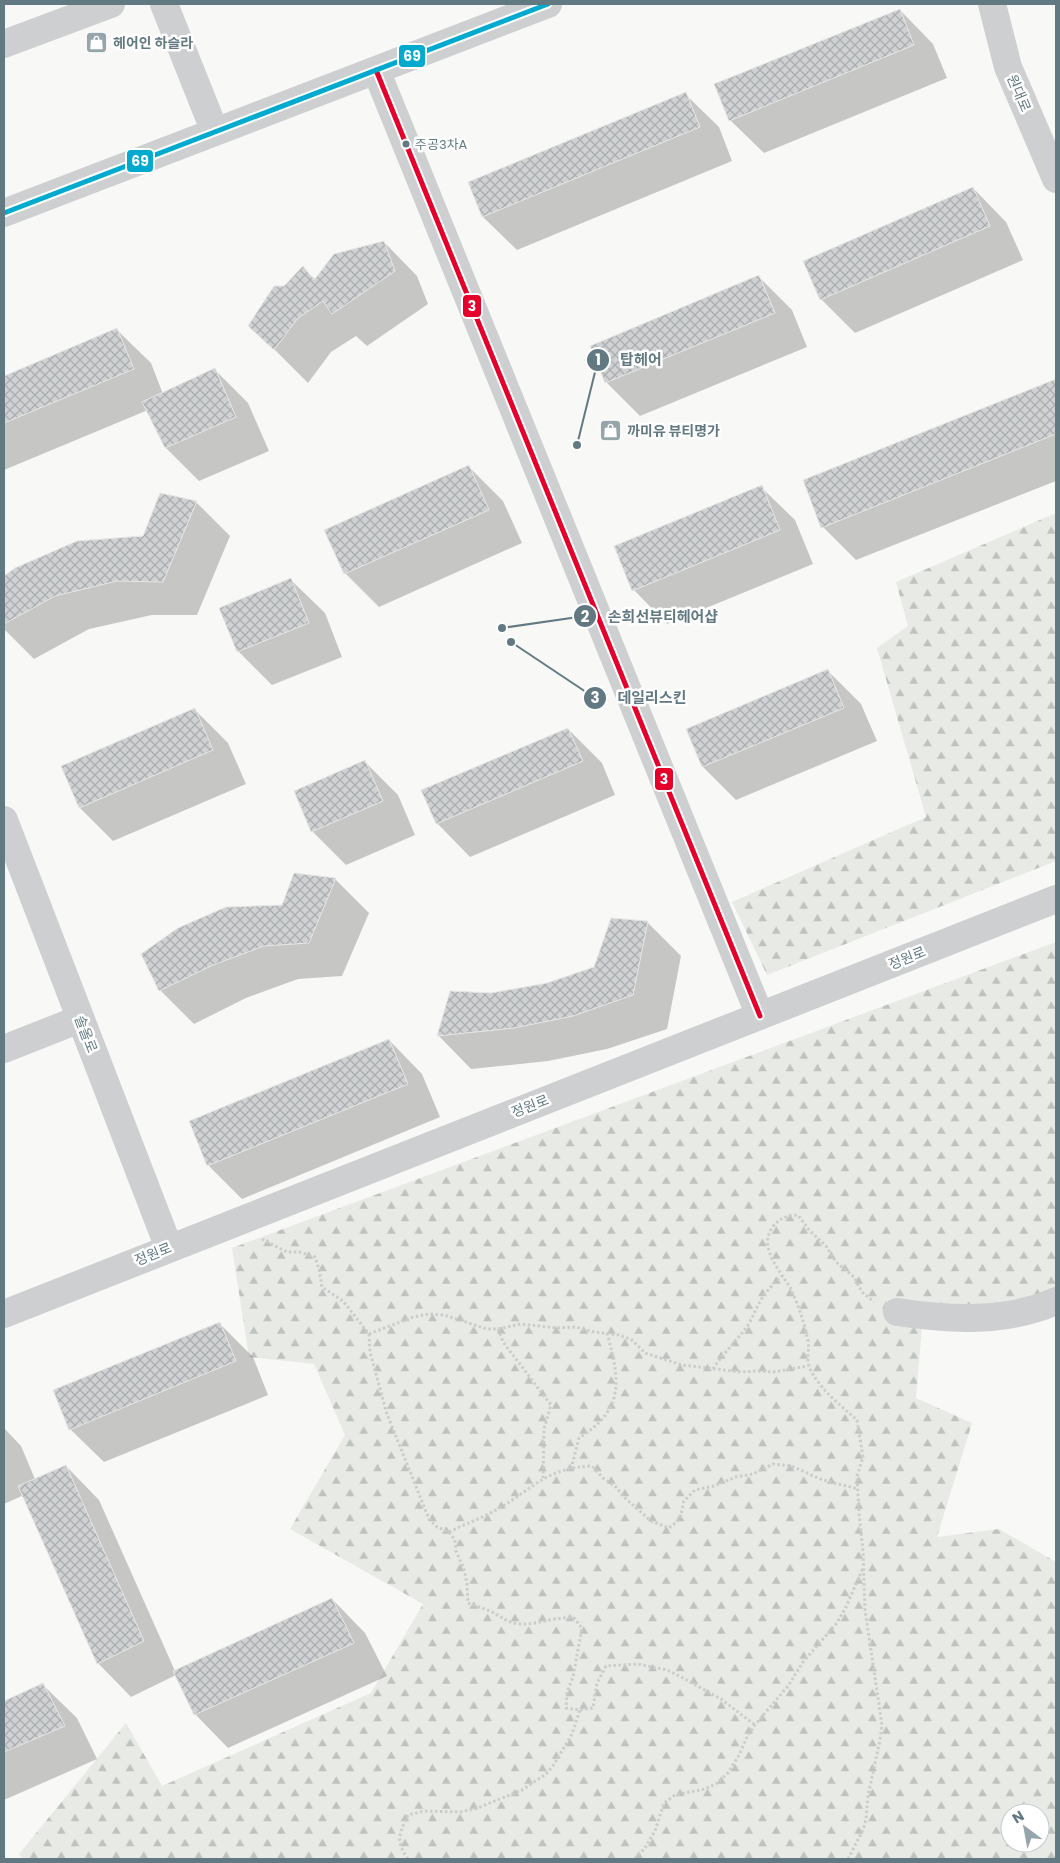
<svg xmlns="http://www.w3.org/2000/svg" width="1060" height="1863" font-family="Poppins,'Noto Sans KR',sans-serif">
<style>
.forest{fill:url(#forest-firs);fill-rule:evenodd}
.shadow{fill:#0003}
.building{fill:url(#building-cross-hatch);stroke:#e7e7e6}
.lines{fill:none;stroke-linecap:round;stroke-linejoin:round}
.path{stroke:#cbcdcd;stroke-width:3;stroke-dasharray:2.5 2.5;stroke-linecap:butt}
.minor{stroke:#cecfd0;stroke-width:28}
.bus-1-casing{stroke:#fff;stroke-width:9}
.bus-2-casing{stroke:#fff;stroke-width:9}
.bus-1{stroke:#e4002b;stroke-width:5}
.bus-2{stroke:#00a9ce;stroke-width:5}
.bus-dot{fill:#627982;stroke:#fff;stroke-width:2}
.labels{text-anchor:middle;stroke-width:5;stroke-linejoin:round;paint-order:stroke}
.bus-label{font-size:13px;fill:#627982;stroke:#fff;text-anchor:start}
.poi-label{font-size:14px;font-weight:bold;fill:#627982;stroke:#fff;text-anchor:start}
.street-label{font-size:14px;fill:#627982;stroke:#fff}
.leader{fill:none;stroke:#627982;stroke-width:2}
.callout-dot{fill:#627982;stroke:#fff;stroke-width:2}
.mark-label{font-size:15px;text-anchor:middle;font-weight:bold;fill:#fff}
.callout-label{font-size:15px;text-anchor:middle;font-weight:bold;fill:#627982;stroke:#fff;stroke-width:5;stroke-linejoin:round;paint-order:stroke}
.line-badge{stroke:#fff;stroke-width:2}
.badge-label{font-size:14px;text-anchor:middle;font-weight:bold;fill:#fff}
</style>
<defs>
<pattern id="forest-firs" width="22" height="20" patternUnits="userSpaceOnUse" patternTransform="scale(1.25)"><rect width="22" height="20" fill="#e8ebe5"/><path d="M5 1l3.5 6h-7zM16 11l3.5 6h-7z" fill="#bfc3bf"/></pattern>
<pattern id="building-cross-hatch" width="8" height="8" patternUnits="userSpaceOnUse" patternTransform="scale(1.25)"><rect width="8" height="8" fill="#cfd1d2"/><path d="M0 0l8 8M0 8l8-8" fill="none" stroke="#abaeb0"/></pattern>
</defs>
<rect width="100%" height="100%" fill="#f8f8f7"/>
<path class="forest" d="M1056,513V861L767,975L732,902L926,817L877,648L908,626L896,582Z
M1056,942V1297L923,1315L916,1398L972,1423L937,1537L999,1529L1056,1562V1859H23L19,1854L126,1723L162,1786L371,1693L423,1604L290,1529L345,1435L314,1364L249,1357L232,1248ZM1010,1813H1040V1843H1010Z"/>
<path class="shadow" d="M900,10L933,44L947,78L764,153L730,120Z
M685,94L719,127L732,161L517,250L483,217L469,183Z
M973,188L1006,222L1023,260L855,333L821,299L805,261Z
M384,242L417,276L428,304L367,346L356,336L331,352L308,383L250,325L303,268L316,280Z
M759,277L792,310L807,347L640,416L606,382Z
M117,330L151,363L163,394L215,370L248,403L269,451L199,481L166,448L148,410L4,470V377Z
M1056,381V481L856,560L823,527L804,480Z
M469,467L503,501L522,543L379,607L345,573Z
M761,487L795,520L813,564L667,624L634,590L616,547Z
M196,502L230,536L197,615H152L89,629L34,659L4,629V578L16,569L144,537Z
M291,580L325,613L342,657L272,685L239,652L221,608Z
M828,671L861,704L877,741L736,800L703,767L687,730Z
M195,710L228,743L246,784L113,841L80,808L62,767Z
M568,729L602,763L615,795L470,857L437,823Z
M365,762L398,795L415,835L346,865L312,831Z
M335,879L369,913L342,976L298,979L246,998L194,1024L160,990Z
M647,922L681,956L667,1029L607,1049L548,1061L471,1069L438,1035L491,994L547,984L595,968Z
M389,1040L422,1074L440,1117L242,1199L208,1165Z
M219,1323L253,1357L268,1395L104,1462L70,1429Z
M4,1428L21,1446L35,1479L66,1466L99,1500L175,1671L332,1599L365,1633L387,1676L228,1748L195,1714L176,1675L131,1697L98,1663L24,1495L4,1504Z
M43,1685L77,1718L97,1759L4,1800V1702Z"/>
<path class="building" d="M900,9L914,45L729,121L714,84Z
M686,92L700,127L482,217L468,182Z
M973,187L990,226L820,300L803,261Z
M384,241L395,271L332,314L323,301L298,318L274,350L248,326L274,286H284L303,266L314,280L334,254Z
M759,275L775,313L605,383L590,346Z
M117,328L134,369L4,423V376Z
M215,368L236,417L165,448L142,402Z
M1056,379V434L821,528L803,480Z
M469,465L489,510L344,574L324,530Z
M762,485L780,530L632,591L614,546Z
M160,493L197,501L163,582L117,581L55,596L4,624V576L15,568L77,541L143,536Z
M291,578L309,623L237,652L219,608Z
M828,669L844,708L702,767L686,729Z
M195,708L213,750L79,808L61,766Z
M568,728L583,761L436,824L421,790Z
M365,760L383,801L311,832L294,791Z
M294,873L336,878L309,943L264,946L213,965L159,991L141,954L178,928L226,907L282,905Z
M611,918L648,921L633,995L573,1016L514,1028L437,1036L450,991L491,993L547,983L594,967Z
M389,1039L408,1084L207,1166L189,1121Z
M220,1322L236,1361L69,1430L53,1390Z
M66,1465L144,1641L97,1664L18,1486Z
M332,1598L354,1643L194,1715L173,1671Z
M43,1683L65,1726L4,1752V1701Z"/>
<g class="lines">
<path class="path" d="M262,1239L287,1252H299L315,1257L319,1269L322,1287L343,1301L369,1334L370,1352L387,1414L429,1519L437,1527L449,1532L455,1540L456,1551L464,1569L467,1584L468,1603C475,1606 483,1608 490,1611C501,1616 507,1623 519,1624C538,1625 555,1616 574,1618L582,1628L573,1677L567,1692L566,1708L580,1710L593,1708L597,1683L606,1666L638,1664L667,1670L685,1679L721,1699L755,1725
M498,1329L503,1342L551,1405L544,1429L543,1478
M369,1334L413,1317L429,1314L444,1315L487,1329H498L521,1324L557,1328L576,1327L594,1332L619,1335L632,1340L645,1353L682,1365L741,1372L757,1371L773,1372L808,1366
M713,1369C724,1352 737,1341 748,1325C753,1317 756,1308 761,1300C766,1291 774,1283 782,1276
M571,1469L579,1438C625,1409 620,1381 607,1333
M449,1532C465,1524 482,1518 498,1509C534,1488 546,1468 592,1466L603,1478L616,1487L625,1498L651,1521L669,1528L680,1519L684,1501L695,1490L714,1486L736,1477L753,1474L773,1464L791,1466L823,1480L858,1489
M408,1859C395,1840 399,1835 408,1815L424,1811L460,1812L475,1809L522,1790L546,1774L553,1766L572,1734L580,1710
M635,1859L645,1848L655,1831L664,1803L675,1795L705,1789L716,1784L727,1774L738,1757L748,1735L755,1725L788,1686L803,1662L836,1624L845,1609L863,1568
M848,1859L863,1830L866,1819L868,1796L880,1740L882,1725L865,1610L863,1551L859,1513L857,1476L863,1457L857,1420C842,1407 825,1393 814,1376C804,1362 810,1355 808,1340C806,1333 805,1325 802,1318C799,1308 795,1298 791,1289C781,1272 758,1248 772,1228C779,1218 786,1216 798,1215L809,1230L826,1246L836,1262L854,1277L862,1292L874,1302"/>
<path class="minor" d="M164,4L215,132
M992,4L1008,67L1056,179
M4,44L111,4
M376,70L760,1016
M4,213L548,4
M4,820L169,1248
M4,1049L80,1019
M897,1312C950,1320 1006,1323 1056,1301
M4,1314L1056,899"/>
<defs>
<path id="bus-1" d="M376,70L760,1016"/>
<path id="bus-2" d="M4,213L548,4"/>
</defs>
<use href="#bus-1" class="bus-1-casing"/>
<use href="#bus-2" class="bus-2-casing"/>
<use href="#bus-1" class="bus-1"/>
<use href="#bus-2" class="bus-2"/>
</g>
<defs>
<symbol id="shop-square" viewBox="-11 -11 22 22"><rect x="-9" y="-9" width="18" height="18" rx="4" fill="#96a5ab" stroke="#fff"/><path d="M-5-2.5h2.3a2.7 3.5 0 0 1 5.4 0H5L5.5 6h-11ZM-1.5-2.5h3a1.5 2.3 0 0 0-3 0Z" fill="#fff"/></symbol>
</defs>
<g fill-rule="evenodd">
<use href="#shop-square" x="84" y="30" width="25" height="25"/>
<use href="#shop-square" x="598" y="418" width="25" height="25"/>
</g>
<circle class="bus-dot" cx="406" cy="144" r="4.5"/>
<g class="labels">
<g class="bus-label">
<text x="415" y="149">주공3차A</text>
</g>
<g class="poi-label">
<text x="113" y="48">헤어인 하슬라</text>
<text x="627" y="436">까미유 뷰티명가</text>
</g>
<g class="street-label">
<text transform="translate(1019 93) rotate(67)" y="5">원대로</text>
<text transform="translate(907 958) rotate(-22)" y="5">정원로</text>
<text transform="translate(86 1034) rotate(69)" y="5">솔올로</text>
<text transform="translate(530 1106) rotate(-21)" y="5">정원로</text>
<text transform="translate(153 1254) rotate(-22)" y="5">정원로</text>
</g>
</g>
<path class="leader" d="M577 445L598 360M502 628L585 616M511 642L595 698"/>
<g class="callout-dot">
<circle cx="577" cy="445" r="5"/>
<circle cx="502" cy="628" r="5"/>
<circle cx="511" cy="642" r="5"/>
<circle cx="598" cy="360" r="12"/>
<circle cx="585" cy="616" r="12"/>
<circle cx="595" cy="698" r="12"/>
</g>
<g class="mark-label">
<text x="598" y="365">1</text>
<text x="585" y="622">2</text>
<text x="595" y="703">3</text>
</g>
<g class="callout-label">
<text x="641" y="365">탑헤어</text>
<text x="663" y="622">손희선뷰티헤어샵</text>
<text x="652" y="703">데일리스킨</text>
</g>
<g class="line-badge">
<rect x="398" y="44" width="28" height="24" rx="5" fill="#00a9ce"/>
<rect x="126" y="149" width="28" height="24" rx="5" fill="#00a9ce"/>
<rect x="462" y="294" width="20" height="24" rx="5" fill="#e4002b"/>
<rect x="654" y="767" width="20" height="24" rx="5" fill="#e4002b"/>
</g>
<g class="badge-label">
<text x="412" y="61">69</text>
<text x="140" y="166">69</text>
<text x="472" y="311">3</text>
<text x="664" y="784">3</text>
</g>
<rect width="1060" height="1863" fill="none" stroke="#627982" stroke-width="10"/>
<g transform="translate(1025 1828) rotate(328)"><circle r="24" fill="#ffffff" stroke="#c0c9cd"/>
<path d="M0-4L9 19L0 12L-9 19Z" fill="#96a5ab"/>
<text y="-8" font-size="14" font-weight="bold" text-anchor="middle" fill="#627982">N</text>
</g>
</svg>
